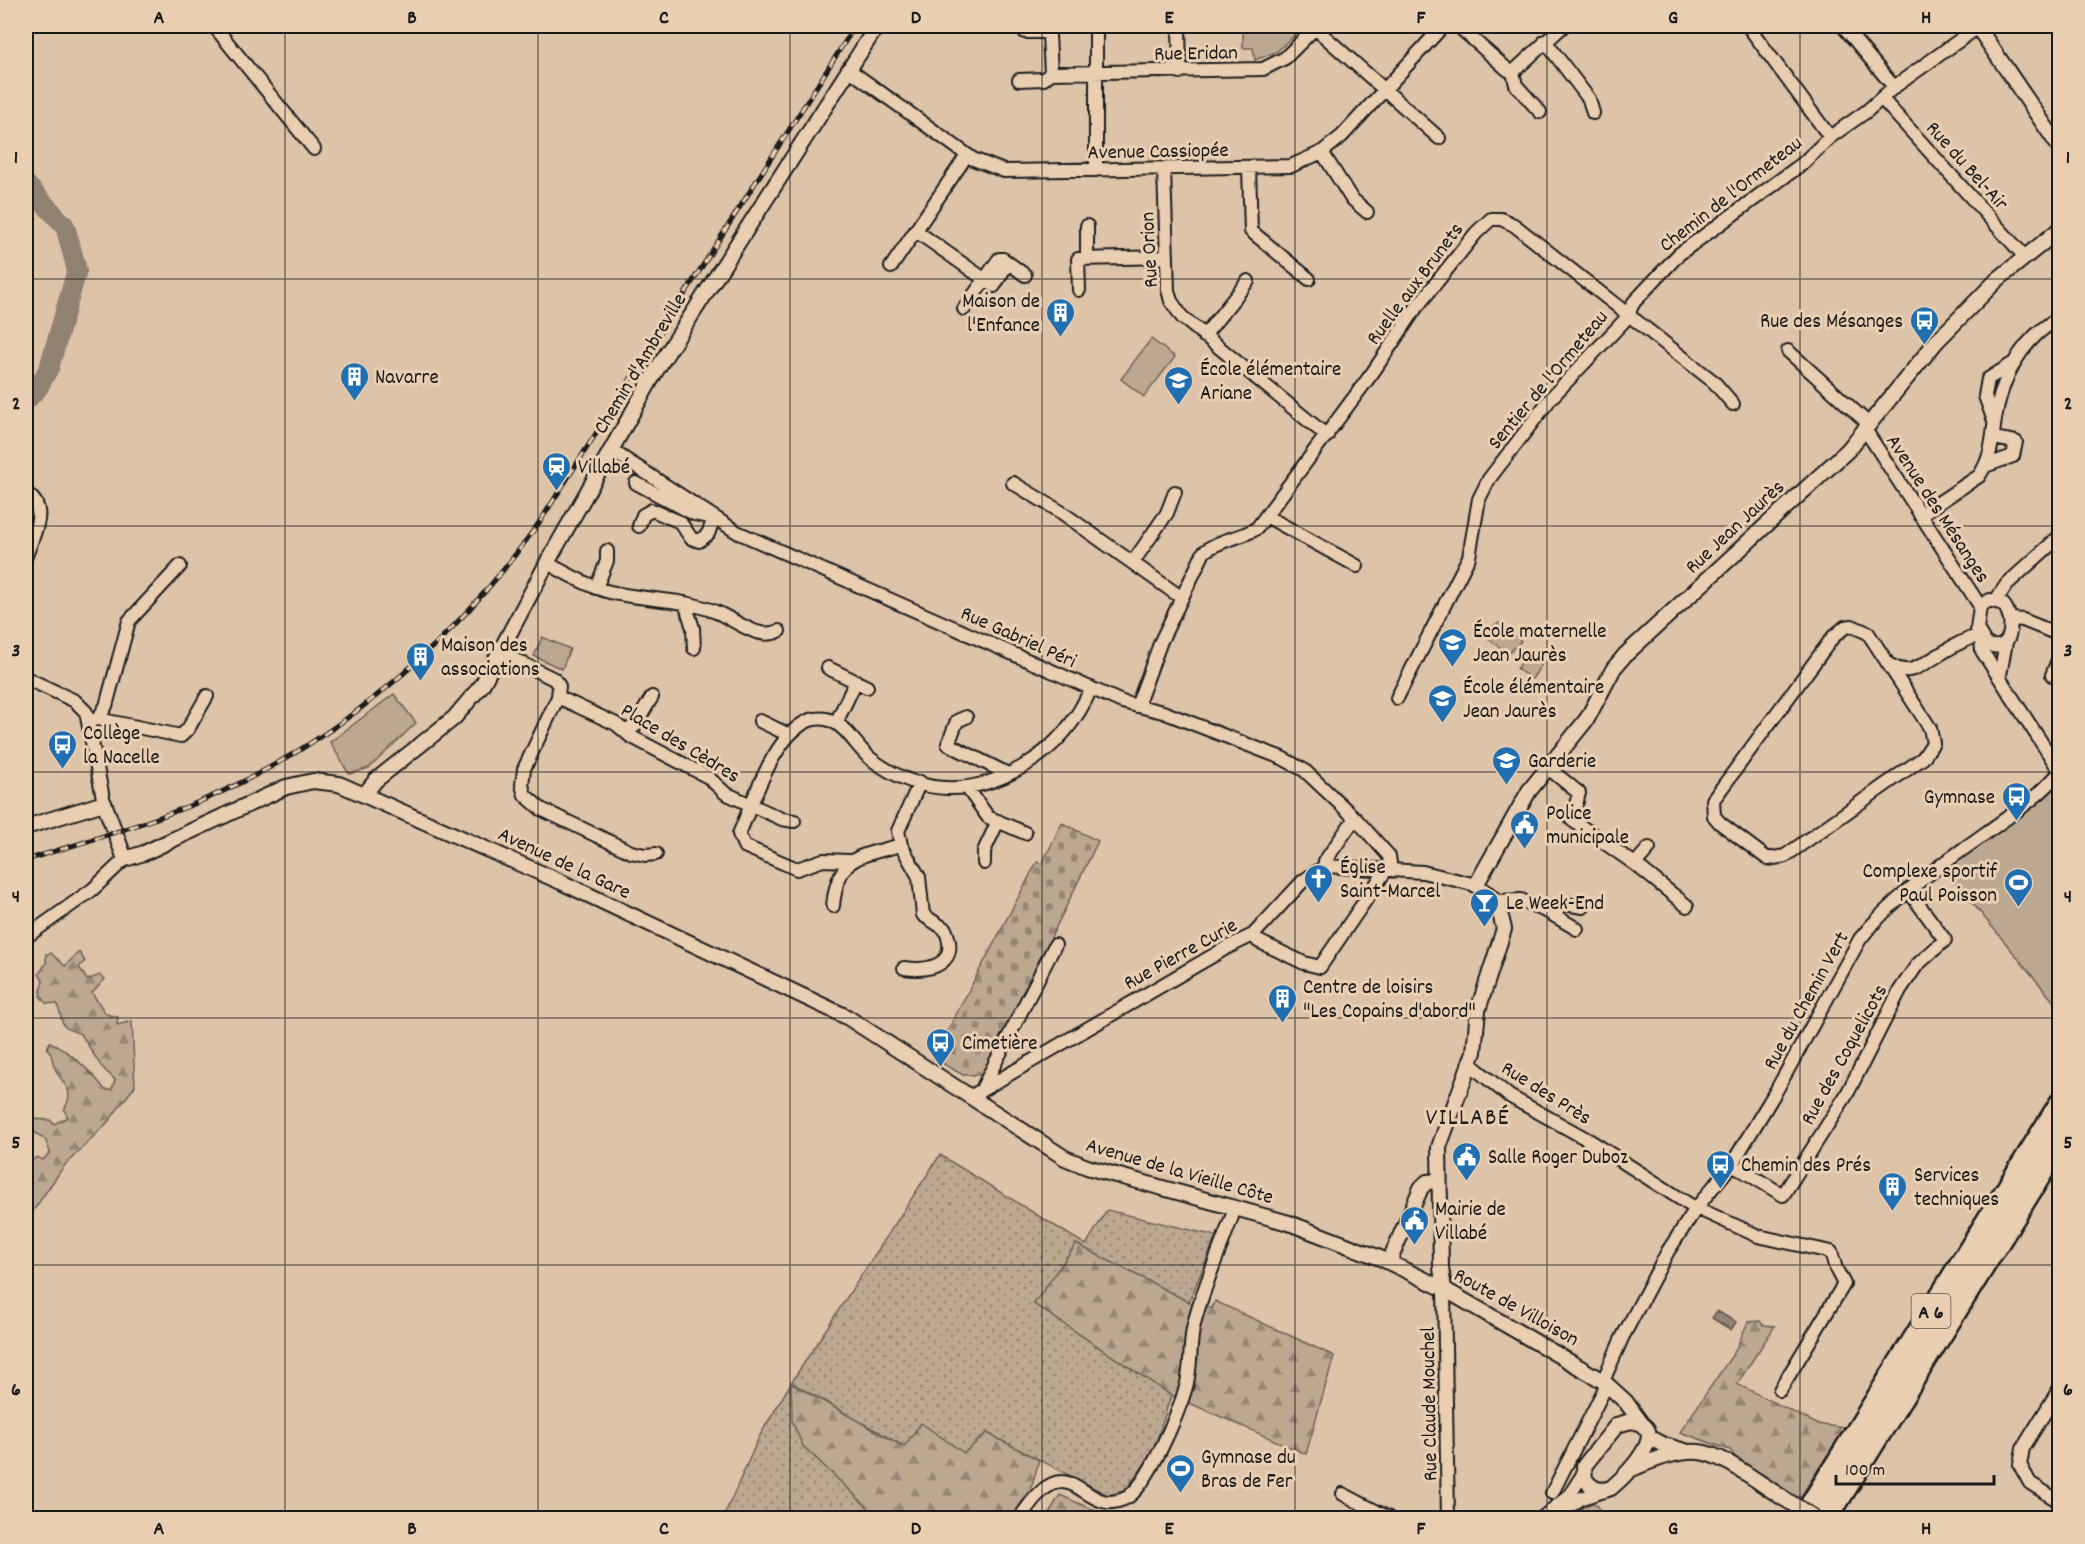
<svg xmlns="http://www.w3.org/2000/svg" width="2085" height="1544" font-family="Dekko,sans-serif">
<style>
.grass{fill:url(#grass-dots);stroke:#6c6256;stroke-width:1.5}
.forest{fill:url(#forest-firs);stroke:#6c6256;stroke-width:1.5}
.cemetery{fill:url(#cemetery-stones);stroke:#6c6256;stroke-width:1.5}
.park{fill:#bca791;stroke:#6c6256;stroke-width:1.5}
.water{fill:url(#water-ripples);stroke:#62594f;stroke-width:1.5}
.lines{fill:none;stroke-linecap:round;stroke-linejoin:round}
.river{stroke:#918171;stroke-width:20}
.minor-casing{stroke:#1c1c1c;stroke-width:16}
.tertiary-casing{stroke:#1c1c1c;stroke-width:18}
.motorway-casing{stroke:#1c1c1c;stroke-width:26}
.minor{stroke:#e9ceb1;stroke-width:12}
.tertiary{stroke:#e9ceb1;stroke-width:14}
.motorway{stroke:#e9ceb1;stroke-width:21}
.rail-casing{stroke:#1c1c1c;stroke-width:5}
.rail{stroke:#e9ceb1;stroke-width:3;stroke-dasharray:9;stroke-linecap:butt}
.tertiary-bridge-casing{stroke:#1c1c1c;stroke-width:18;stroke-linecap:butt}
.tertiary-bridge{stroke:#e9ceb1;stroke-width:14}
.grid{fill:none;stroke:#1c1c1c;stroke-width:1.5;stroke-opacity:0.55}
.labels{text-anchor:middle;stroke-width:6;stroke-linejoin:round;paint-order:stroke}
.shield{fill:#e9ceb1;stroke:#5a5149;stroke-width:1.5}
.shield-label{font-size:20px;font-weight:bold;fill:#1c1c1c}
.street-label{font-size:21px;fill:#1c1c1c;stroke:#e9ceb1}
.poi-label{font-size:21px;fill:#1c1c1c;stroke:#e9ceb1;text-anchor:start}
.quarter-label{font-size:24px;letter-spacing:1.5px;fill:#1c1c1c;stroke:#e9ceb1}
.neatline{fill:none;stroke:#1c1c1c;stroke-width:2}
.grid-label{font-size:20px;text-anchor:middle;font-weight:bold;fill:#1c1c1c}
</style>
<defs>
<pattern id="grass-dots" width="8" height="8" patternUnits="userSpaceOnUse" patternTransform="scale(1.5)"><rect width="8" height="8" fill="#bca791"/><path d="M2 2h.1M6 6h.1" fill="none" stroke="#988776" stroke-width="1.8" stroke-linecap="round"/></pattern>
<pattern id="forest-firs" width="22" height="20" patternUnits="userSpaceOnUse" patternTransform="scale(1.5)"><rect width="22" height="20" fill="#bca791"/><path d="M5 1l3.5 6h-7zM16 11l3.5 6h-7z" fill="#988776"/></pattern>
<pattern id="cemetery-stones" width="16" height="16" patternUnits="userSpaceOnUse" patternTransform="scale(1.5)"><rect width="16" height="16" fill="#bca791"/><path d="M2 7V4a2 2 0 0 1 4 0v3zM10 15v-3a2 2 0 0 1 4 0v3z" fill="#988776"/></pattern>
<pattern id="water-ripples" width="26" height="14" patternUnits="userSpaceOnUse" patternTransform="scale(1.5)"><rect width="26" height="14" fill="#918171"/><path d="M2 4q2-2 4 0t4 0M15 11q2-2 4 0t4 0" fill="none" stroke="#76695c"/></pattern>
</defs>
<rect width="100%" height="100%" fill="#ddc3a8"/>
<filter id="ink" filterUnits="userSpaceOnUse"><feTurbulence type="fractalNoise" baseFrequency=".0167" numOctaves="2"/><feDisplacementMap in="SourceGraphic" scale="12" xChannelSelector="R" yChannelSelector="G"/><feConvolveMatrix kernelMatrix="1 2 1 2 8 2 1 2 1" color-interpolation-filters="sRGB"/></filter>
<g filter="url(#ink)">
<path class="grass" d="M940,1155L1086,1245L1107,1210L1216,1236L1189,1302L1076,1244L1034,1304L1171,1395L1153,1453L1125,1491L1108,1495L987,1433L964,1453L905,1447L792,1383L803,1446L879,1518H723L759,1437L791,1383Z"/>
<path class="forest" d="M79,952L85,961L79,967L87,980L100,975L105,979L92,993L106,1014L118,1017L117,1025L132,1021L135,1086L108,1122L64,1166L26,1221V1164L37,1157L43,1160L50,1152L45,1139L26,1127V1111L34,1119L50,1120L54,1124L68,1117L64,1110C77,1087 61,1085 54,1066C51,1058 53,1054 47,1048L50,1042C67,1049 94,1074 105,1090H112L115,1080L101,1066L81,1034C57,1027 65,1024 57,1004L46,1003L40,996L43,980L39,974L46,963V954L51,953L65,966Z
M1076,1244L1189,1302L1212,1308L1215,1301L1334,1356L1306,1454L1171,1395L1034,1304Z
M1760,1321L1763,1325L1775,1326L1737,1384L1817,1424L1845,1428L1801,1496L1796,1497L1739,1462L1730,1450L1680,1432L1735,1351L1748,1322Z
M791,1383L904,1447L921,1423L964,1453L987,1433L1039,1460L1033,1483L1013,1518H879L803,1446L792,1421Z
M1060,1495L1109,1517L1132,1518H1046Z"/>
<path class="cemetery" d="M1062,823L1098,841L984,1075H963L933,1058L1037,862L1042,864Z"/>
<path class="park" d="M1243,26H1304L1276,52L1255,60L1253,48H1243Z
M1151,339L1175,357L1144,397L1121,379Z
M1500,623L1521,641L1508,654L1487,637L1492,626Z
M542,637L570,649L562,669L534,656Z
M1527,654L1542,664L1532,679L1517,669Z
M394,694L416,723L369,768L349,774L330,742Z
M2059,776V1008L1942,866Z
M1592,1503L1598,1506L1601,1518H1562Z"/>
<path class="water" d="M1717,1311L1736,1322L1731,1330L1712,1318Z"/>
<g class="lines">
<path class="river" d="M26,184L65,226L77,270L49,368L38,388L26,401"/>
<defs>
<path id="minor" d="M214,26L314,149
M1179,26L1180,72
M1458,26L1508,70L1513,72L1563,26
M1748,26L1830,137
M1843,26L1894,87
M1315,28L1439,138
M1025,32H1044L1049,35L1051,73L1263,69L1285,58L1317,26
M1545,41L1589,99L1593,113
M848,69L973,159L1004,171L1291,166L1322,152L1342,136L1443,26
M1513,72L1516,85L1540,112
M1019,80L1044,79L1051,73
M1882,99L2025,257
M1322,152L1351,198L1367,212
M1249,168L1251,231L1309,279
M1096,170V26
M1164,170L1168,290L1171,301L1182,317L1327,436
M916,231L994,286L1008,263
M1087,259V226
M891,267L967,155
M1079,290L1078,259L1167,257
M964,309L999,259H1003L1025,275
M1204,336L1248,281
M1788,351L1870,425
M1994,421L1985,396L1988,379L2012,364
M1866,431L1980,606
M611,450L737,532L1122,702L1163,712L1282,758L1304,770L1355,818L1389,856L1391,870
M1985,466L2013,456L2016,442L1993,438
M636,483L694,514L710,517
M1013,483L1061,512L1182,598
M26,493C50,509 33,534 26,556
M1920,515L1979,476C1992,457 1992,440 1995,419C2002,376 2022,339 2060,317
M1266,516L1357,566
M639,526L643,515L652,510L680,522L691,538L699,541L708,534L714,518
M1133,562L1167,513L1175,492
M547,563C566,573 585,585 606,591C642,601 679,597 716,612C736,620 758,641 779,631
M596,588L607,561V551
M1990,600L2003,604C2016,619 2013,656 1986,644L1977,629L1980,606Z
M1996,600L2007,584L2060,536
M685,603L693,628L694,648
M2012,619L2023,620L2060,635
M1852,626L1868,633L1930,728L1933,743L1923,758L1785,856L1768,859L1720,823L1714,816L1713,800L1833,637L1845,627Z
M1981,640L1982,651L2060,771
M499,652L554,679L559,686L558,697L524,769L522,785L525,795L541,809L631,852L645,855L656,854
M1890,665C1896,668 1902,671 1909,670C1925,668 1953,641 1979,636
M828,668L867,687
M2000,675L2006,642
M2052,675L2060,655
M26,678L75,701L86,712L104,803
M558,697L616,724L630,736L708,777L725,793L782,819L794,821
M1397,698L1469,557L1479,499L1489,479L1551,398L1624,321L1634,302L1679,254L1802,164L1830,137L1867,111L1894,87L1978,27
M1137,706L1161,641L1204,552C1219,539 1240,539 1257,528L1373,372L1416,308L1476,233L1491,219H1501L1514,225L1714,382L1733,404
M966,717L957,721L948,744L1008,774
M98,719L181,736L188,729L207,696
M90,721L98,719L106,706L129,621L180,566
M760,721L789,735
M836,723L856,681
M624,731L634,727L652,697
M1547,767L1579,793L1572,820L1635,864L1649,848
M968,789L988,817L1025,833
M901,845L898,831L920,782
M849,861L823,860L797,869L744,846L739,834C754,800 774,734 810,720C817,718 826,718 832,721C848,728 857,748 871,759C920,796 972,797 1024,766C1055,747 1077,722 1091,688
M984,863V851L998,821
M1635,864L1687,906
M1325,866V861L1355,818
M1497,901L1521,900L1550,913L1565,904L1583,907
M833,906C838,855 858,857 901,845L919,877L923,915L945,929C960,963 933,972 904,968
M1550,913L1577,929
M1253,935L1258,941L1304,963L1320,967L1386,870
M26,937L92,890L125,859
M1470,1064L1509,1096L1592,1142L1690,1205L1758,1236L1831,1252L1836,1269L1844,1284L1780,1390
M983,1087L1055,945
M970,1097L1226,948L1253,935L1303,881L1325,866L1423,872L1476,885
M1732,1164L1783,1195L1847,1094L1900,990L1917,965L1945,940L1908,890
M1444,1289L1448,1518
M1603,1381L1622,1338L1668,1251L1697,1207L1732,1164L1776,1091L1860,939C1894,896 1941,865 1986,833C2012,814 2039,797 2060,772
M2060,1388L2023,1448L2020,1465L2030,1483L2060,1502
M1552,1493L1607,1384
M1343,1494L1389,1518
M1560,1513L1582,1498L1604,1491
M1020,1518C1072,1437 1082,1521 1126,1498C1148,1487 1179,1411 1186,1387C1192,1366 1189,1344 1194,1324C1204,1284 1222,1246 1235,1208
M1542,1518L1569,1496L1583,1474"/>
<path id="tertiary" d="M1977,26L2060,148
M364,795L376,780L454,718L482,685L547,563L657,369L877,26
M26,827L104,803L125,859L144,853L286,787L313,781L339,784L561,882L847,1017L1065,1158L1087,1167L1289,1223L1380,1258L1444,1289L1603,1381L1626,1402L1644,1427
M1389,1262L1421,1188L1427,1182L1439,1181
M1444,1289L1441,1268L1439,1147L1474,1052L1478,1010L1504,929L1497,901L1476,885L1529,791L1587,719L1614,668L1625,655L1848,450L1936,342L1997,280L2060,229
M1631,1421C1675,1428 1625,1476 1611,1488C1600,1492 1592,1489 1585,1479L1584,1466L1617,1425Z
M1649,1437L1664,1445L1688,1452
M1632,1469C1650,1461 1679,1450 1699,1452C1723,1454 1759,1483 1780,1496"/>
<path id="motorway" d="M1803,1518L2060,1104
M1827,1518L2060,1143"/>
</defs>
<use href="#minor" class="minor-casing"/>
<use href="#tertiary" class="tertiary-casing"/>
<use href="#motorway" class="motorway-casing"/>
<use href="#minor" class="minor"/>
<use href="#tertiary" class="tertiary"/>
<use href="#motorway" class="motorway"/>
<defs>
<path id="rail" d="M26,860C82,843 139,826 194,804C336,745 453,645 541,520L855,26"/>
</defs>
<use href="#rail" class="rail-casing"/>
<use href="#rail" class="rail"/>
<defs>
<path id="tertiary-bridge" d="M1780,1496L1815,1518"/>
</defs>
<use href="#tertiary-bridge" class="tertiary-bridge-casing"/>
<use href="#tertiary-bridge" class="tertiary-bridge"/>
</g>
</g>
<path class="grid" d="M285,26V1518M538,26V1518M790,26V1518M1042,26V1518M1295,26V1518M1547,26V1518M1800,26V1518M26,279H2060M26,526H2060M26,772H2060M26,1018H2060M26,1265H2060"/>
<defs>
<symbol id="building-pin" viewBox="-11 -11 22 30"><path d="M0 17L-7.5 6A9.5 9.5 0 1 1 7.5 6Z" fill="#1f6fb2" stroke="#e9ceb1"/><path d="M-4-6H4V6H1V3H-1V6H-4ZM-2.5-4.3h1.7v1.8h-1.7ZM.8-4.3h1.7v1.8H.8ZM-2.5-1h1.7V.8h-1.7ZM.8-1h1.7V.8H.8Z" fill="#fff"/></symbol>
<symbol id="bus-pin" viewBox="-11 -11 22 30"><path d="M0 17L-7.5 6A9.5 9.5 0 1 1 7.5 6Z" fill="#1f6fb2" stroke="#e9ceb1"/><path d="M-5-6H5V4H4V6H2V4H-2V6H-4V4H-5ZM-3.5-4V0h7V-4ZM-3.5 1.2v1.5H-2V1.2ZM2 1.2v1.5H3.5V1.2Z" fill="#fff"/></symbol>
<symbol id="school-pin" viewBox="-11 -11 22 30"><path d="M0 17L-7.5 6A9.5 9.5 0 1 1 7.5 6Z" fill="#1f6fb2" stroke="#e9ceb1"/><path d="M0-5L7-2L0 1L-7-2ZM-4 1L0 2.5L4 1V4Q0 6-4 4Z" fill="#fff"/></symbol>
<symbol id="station-pin" viewBox="-11 -11 22 30"><path d="M0 17L-7.5 6A9.5 9.5 0 1 1 7.5 6Z" fill="#1f6fb2" stroke="#e9ceb1"/><path d="M-3-6H3Q5-6 5-4V2Q5 4 3 4L4.5 6H3L1.5 4h-3L-3 6H-4.5L-3 4Q-5 4-5 2V-4Q-5-6-3-6ZM-3.5-4v3h7v-3ZM-3.5 1v1.5H-2V1ZM2 1v1.5H3.5V1Z" fill="#fff"/></symbol>
<symbol id="civic-pin" viewBox="-11 -11 22 30"><path d="M0 17L-7.5 6A9.5 9.5 0 1 1 7.5 6Z" fill="#1f6fb2" stroke="#e9ceb1"/><path d="M-.6-6.5H3V-4.5H.6V-3L4-1V1h2V6H-6V1h2V-1L-.6-3ZM-1.2 2.5V6h2.4V2.5Z" fill="#fff"/></symbol>
<symbol id="church-pin" viewBox="-11 -11 22 30"><path d="M0 17L-7.5 6A9.5 9.5 0 1 1 7.5 6Z" fill="#1f6fb2" stroke="#e9ceb1"/><path d="M-1.2-6h2.4v3.5h3.3v2.4h-3.3V6h-2.4V-.1h-3.3v-2.4h3.3Z" fill="#fff"/></symbol>
<symbol id="stadium-pin" viewBox="-11 -11 22 30"><path d="M0 17L-7.5 6A9.5 9.5 0 1 1 7.5 6Z" fill="#1f6fb2" stroke="#e9ceb1"/><path d="M0-5a6.5 5 0 1 0 0 10a6.5 5 0 1 0 0-10ZM-3.5-1.8h7v3.6h-7Z" fill="#fff"/></symbol>
<symbol id="bar-pin" viewBox="-11 -11 22 30"><path d="M0 17L-7.5 6A9.5 9.5 0 1 1 7.5 6Z" fill="#1f6fb2" stroke="#e9ceb1"/><path d="M-6-5H6L.8 .8V4.5H3.5V6h-7V4.5H-.8V.8Z" fill="#fff"/></symbol>
</defs>
<g fill-rule="evenodd">
<use href="#building-pin" x="1044" y="296" width="33" height="45"/>
<use href="#bus-pin" x="1908" y="304" width="33" height="45"/>
<use href="#building-pin" x="338" y="360" width="33" height="45"/>
<use href="#school-pin" x="1162" y="364" width="33" height="45"/>
<use href="#station-pin" x="540" y="450" width="33" height="45"/>
<use href="#school-pin" x="1436" y="626" width="33" height="45"/>
<use href="#building-pin" x="404" y="640" width="33" height="45"/>
<use href="#school-pin" x="1426" y="682" width="33" height="45"/>
<use href="#bus-pin" x="46" y="728" width="33" height="45"/>
<use href="#school-pin" x="1490" y="744" width="33" height="45"/>
<use href="#bus-pin" x="2000" y="780" width="33" height="45"/>
<use href="#civic-pin" x="1508" y="808" width="33" height="45"/>
<use href="#church-pin" x="1302" y="862" width="33" height="45"/>
<use href="#stadium-pin" x="2002" y="866" width="33" height="45"/>
<use href="#bar-pin" x="1468" y="886" width="33" height="45"/>
<use href="#building-pin" x="1266" y="982" width="33" height="45"/>
<use href="#bus-pin" x="924" y="1026" width="33" height="45"/>
<use href="#civic-pin" x="1450" y="1140" width="33" height="45"/>
<use href="#bus-pin" x="1704" y="1148" width="33" height="45"/>
<use href="#building-pin" x="1876" y="1170" width="33" height="45"/>
<use href="#civic-pin" x="1398" y="1204" width="33" height="45"/>
<use href="#stadium-pin" x="1164" y="1452" width="33" height="45"/>
</g>
<g class="labels">
<rect class="shield" x="1911.5" y="1294" width="39" height="34" rx="4.5"/>
<g class="shield-label">
<text x="1931" y="1318">A 6</text>
</g>
<g class="street-label">
<text transform="translate(1196 52) rotate(-1)" y="7">Rue Eridan</text>
<text transform="translate(1158 150) rotate(-1)" y="7">Avenue Cassiopée</text>
<text transform="translate(1968 165) rotate(48)" y="7">Rue du Bel-Air</text>
<text transform="translate(1730 193) rotate(-38)" y="7">Chemin de l'Ormeteau</text>
<text transform="translate(1148 250) rotate(-93)" y="7">Rue Orion</text>
<text transform="translate(1414 283) rotate(-53)" y="7">Ruelle aux Brunets</text>
<text transform="translate(639 363) rotate(-59)" y="7">Chemin d'Ambreville</text>
<text transform="translate(1547 379) rotate(-50)" y="7">Sentier de l'Ormeteau</text>
<text transform="translate(1939 508) rotate(57)" y="7">Avenue des Mésanges</text>
<text transform="translate(1734 526) rotate(-43)" y="7">Rue Jean Jaurès</text>
<text transform="translate(1019 636) rotate(24)" y="7">Rue Gabriel Péri</text>
<text transform="translate(681 742) rotate(31)" y="7">Place des Cèdres</text>
<text transform="translate(565 862) rotate(25)" y="7">Avenue de la Gare</text>
<text transform="translate(1180 953) rotate(-29)" y="7">Rue Pierre Curie</text>
<text transform="translate(1805 1000) rotate(-61)" y="7">Rue du Chemin Vert</text>
<text transform="translate(1843 1054) rotate(-61)" y="7">Rue des Coquelicots</text>
<text transform="translate(1547 1092) rotate(32)" y="7">Rue des Près</text>
<text transform="translate(1180 1170) rotate(16)" y="7">Avenue de la Vieille Côte</text>
<text transform="translate(1517 1306) rotate(29)" y="7">Route de Villoison</text>
<text transform="translate(1428 1404) rotate(-91)" y="7">Rue Claude Mouchel</text>
</g>
<g class="poi-label">
<text x="1040" y="307" text-anchor="end">Maison de<tspan x="1040" dy="24">l'Enfance</tspan></text>
<text x="1903" y="327" text-anchor="end">Rue des Mésanges</text>
<text x="1200" y="375">École élémentaire<tspan x="1200" dy="24">Ariane</tspan></text>
<text x="375" y="383">Navarre</text>
<text x="578" y="473">Villabé</text>
<text x="1473" y="637">École maternelle<tspan x="1473" dy="24">Jean Jaurès</tspan></text>
<text x="441" y="651">Maison des<tspan x="441" dy="24">associations</tspan></text>
<text x="1463" y="693">École élémentaire<tspan x="1463" dy="24">Jean Jaurès</tspan></text>
<text x="83" y="739">Collège<tspan x="83" dy="24">la Nacelle</tspan></text>
<text x="1528" y="767">Garderie</text>
<text x="1995" y="803" text-anchor="end">Gymnase</text>
<text x="1546" y="819">Police<tspan x="1546" dy="24">municipale</tspan></text>
<text x="1340" y="873">Église<tspan x="1340" dy="24">Saint-Marcel</tspan></text>
<text x="1997" y="877" text-anchor="end">Complexe sportif<tspan x="1997" dy="24">Paul Poisson</tspan></text>
<text x="1506" y="909">Le Week-End</text>
<text x="1303" y="993">Centre de loisirs<tspan x="1303" dy="24">"Les Copains d'abord"</tspan></text>
<text x="962" y="1049">Cimetière</text>
<text x="1488" y="1163">Salle Roger Duboz</text>
<text x="1741" y="1171">Chemin des Prés</text>
<text x="1914" y="1181">Services<tspan x="1914" dy="24">techniques</tspan></text>
<text x="1435" y="1215">Mairie de<tspan x="1435" dy="24">Villabé</tspan></text>
<text x="1201" y="1463">Gymnase du<tspan x="1201" dy="24">Bras de Fer</tspan></text>
</g>
<g class="quarter-label">
<text x="1468" y="1124">VILLABÉ</text>
</g>
</g>
<rect width="2085" height="1544" fill="none" stroke="#e9ceb1" stroke-width="66"/>
<path d="M1836 1475v9h158v-9" fill="none" stroke="#1c1c1c" stroke-width="3"/>
<text x="1845" y="1475" font-size="18" fill="#1c1c1c" stroke="#e9ceb1" stroke-width="4.5" paint-order="stroke">100 m</text>
<rect x="33" y="33" width="2019" height="1478" class="neatline"/>
<g class="grid-label">
<text x="159" y="23">A</text>
<text x="412" y="23">B</text>
<text x="664" y="23">C</text>
<text x="916" y="23">D</text>
<text x="1169" y="23">E</text>
<text x="1421" y="23">F</text>
<text x="1673" y="23">G</text>
<text x="1926" y="23">H</text>
<text x="16" y="163">1</text>
<text x="2068" y="163">1</text>
<text x="16" y="409">2</text>
<text x="2068" y="409">2</text>
<text x="16" y="656">3</text>
<text x="2068" y="656">3</text>
<text x="16" y="902">4</text>
<text x="2068" y="902">4</text>
<text x="16" y="1148">5</text>
<text x="2068" y="1148">5</text>
<text x="16" y="1395">6</text>
<text x="2068" y="1395">6</text>
<text x="159" y="1534">A</text>
<text x="412" y="1534">B</text>
<text x="664" y="1534">C</text>
<text x="916" y="1534">D</text>
<text x="1169" y="1534">E</text>
<text x="1421" y="1534">F</text>
<text x="1673" y="1534">G</text>
<text x="1926" y="1534">H</text>
</g>
</svg>
